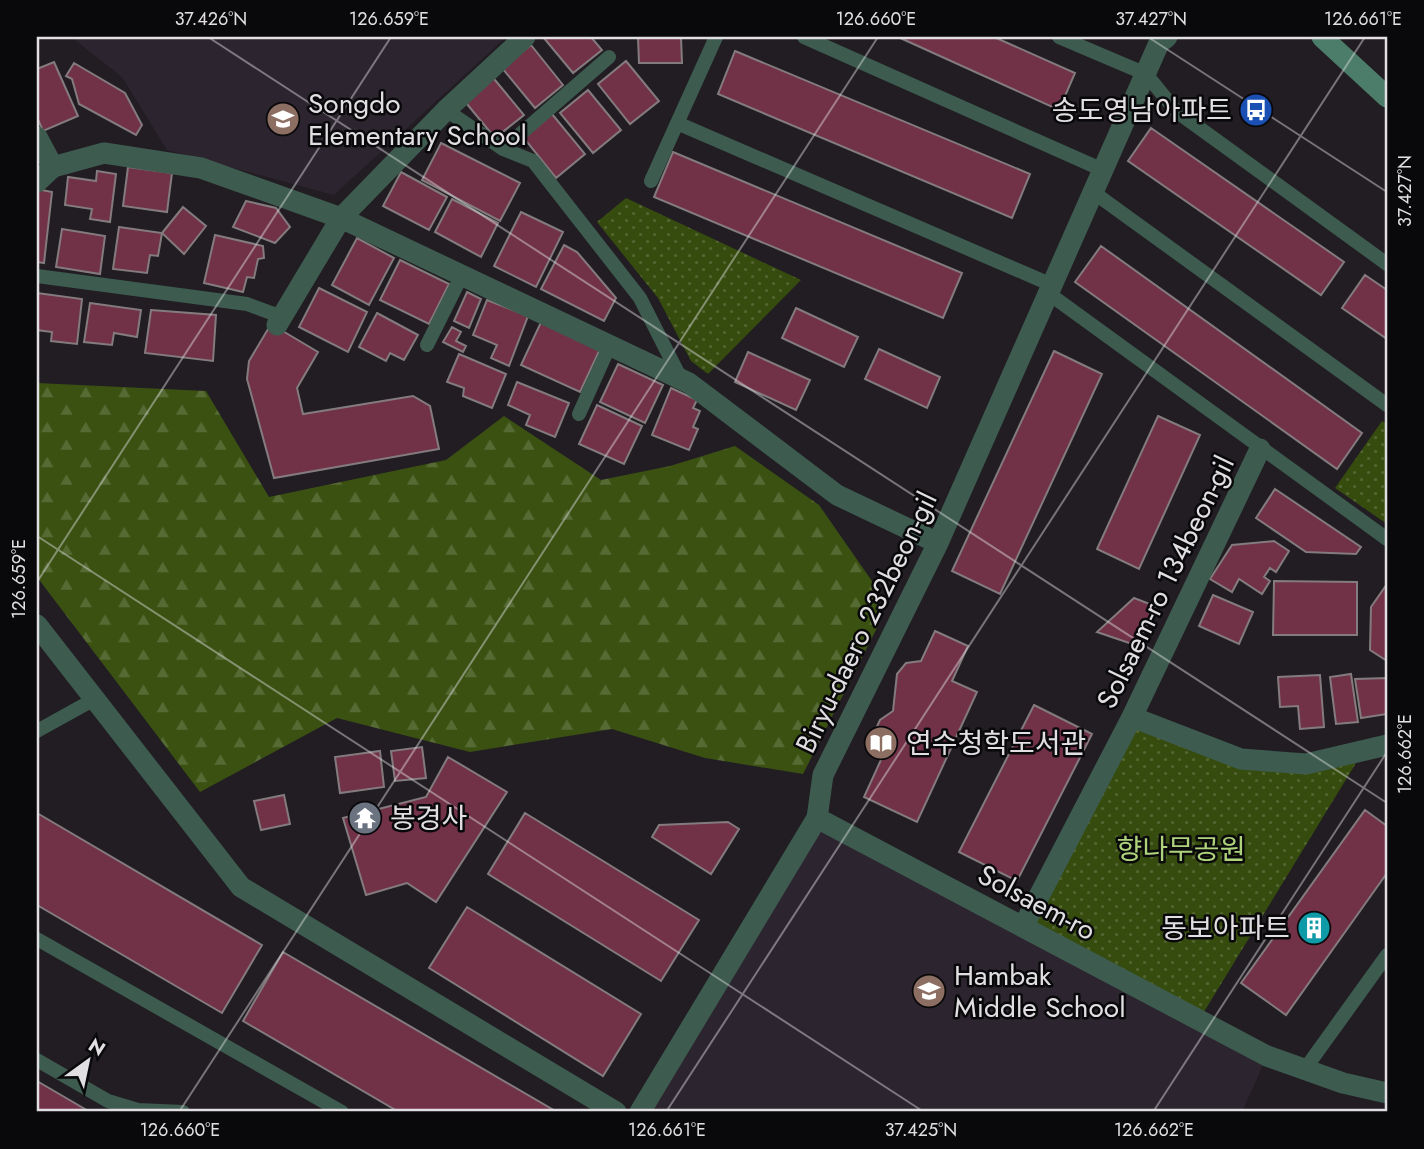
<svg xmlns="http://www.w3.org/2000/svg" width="1424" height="1149" font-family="Jost,'Noto Sans KR',sans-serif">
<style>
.built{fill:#2c252f}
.forest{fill:url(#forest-firs)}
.park{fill:url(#park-dots)}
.building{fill:#713248;stroke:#837b7d;stroke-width:2}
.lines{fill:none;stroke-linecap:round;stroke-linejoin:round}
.lane{stroke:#3d5b4f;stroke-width:14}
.street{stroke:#3d5b4f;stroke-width:21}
.secondary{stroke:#4c7d6a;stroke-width:21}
.ticks{fill:none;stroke:#e1dfe2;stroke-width:2;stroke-opacity:0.45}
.labels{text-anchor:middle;stroke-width:5;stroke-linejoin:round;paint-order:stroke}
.poi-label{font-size:28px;fill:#e1dfe2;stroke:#09080a;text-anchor:start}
.street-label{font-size:28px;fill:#e1dfe2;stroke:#09080a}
.park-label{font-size:28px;fill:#aed37b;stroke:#09080a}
.neatline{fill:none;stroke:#e1dfe2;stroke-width:2.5}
.ticks-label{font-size:18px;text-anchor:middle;fill:#e1dfe2}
</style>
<defs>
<pattern id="forest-firs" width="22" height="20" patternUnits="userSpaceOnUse" patternTransform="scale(1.75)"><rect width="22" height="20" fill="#3a5112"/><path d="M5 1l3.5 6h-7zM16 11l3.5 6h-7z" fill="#566a34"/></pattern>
<pattern id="park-dots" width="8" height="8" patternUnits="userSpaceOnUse" patternTransform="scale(1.75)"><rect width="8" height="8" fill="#364c0e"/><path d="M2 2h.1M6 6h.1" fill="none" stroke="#536531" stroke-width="1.8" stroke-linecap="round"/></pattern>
</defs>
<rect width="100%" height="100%" fill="#211d22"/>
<path class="built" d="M71,37H506L334,195L167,150L122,77Z
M817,818L1267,1056L1242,1112H640Z"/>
<path class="forest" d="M37,383L206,391L269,497L446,460L504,416L601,480L670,466L735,446L819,505L874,584L881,620L803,774L705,758L612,729L470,752L337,718L200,792L37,577Z"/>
<path class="park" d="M626,198L801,280L708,374L691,361L658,298L597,222Z
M1382,421L1387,424V524L1335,488Z
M1132,717L1241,759L1364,750L1199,1020L1023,927Z"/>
<path class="building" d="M543,37H591L602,50L573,73Z
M638,37H681L682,63H639Z
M898,37H994L1075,73L1059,110Z
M531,45L563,85L535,108L502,68Z
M735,51L1030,174L1012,218L718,94Z
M626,61L659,101L630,124L598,84Z
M54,62L78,116L43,131L37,117V69Z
M74,63L125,93L142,125L136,135L79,104L72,79L66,76Z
M490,74L524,115L495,138L462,98Z
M588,90L621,130L593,153L560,113Z
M552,114L585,154L556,178L523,137Z
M1151,128L1344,262L1321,295L1128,161Z
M441,143L520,183L500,221L422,180Z
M673,152L962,273L943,318L654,197Z
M128,167L172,173L167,212L123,206Z
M97,171L116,174L110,222L90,219L92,209L65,205L68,177L96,181Z
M401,172L447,197L429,230L383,206Z
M37,189L52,192L44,263L37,262Z
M452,199L498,223L481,257L435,232Z
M246,201L276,208L290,227L275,243L233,227Z
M183,207L206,226L184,254L162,233Z
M521,212L563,232L536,287L494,266Z
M119,227L162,233L158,256L150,255L147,273L113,269Z
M62,229L105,236L100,274L56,267Z
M215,235L263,246L264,258L258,259L254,278L247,277L243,292L204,283Z
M357,238L394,258L369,305L332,285Z
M564,245L577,252L616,298L604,321L541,289Z
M1101,246L1362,433L1337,469L1075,282Z
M400,260L449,284L429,324L380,300Z
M1365,275L1387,290V339L1342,308Z
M319,288L367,312L348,352L299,327Z
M467,292L481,299L469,328L454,321Z
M37,293L82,299L77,344L51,341L52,332L37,330Z
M487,300L528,316L509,366L491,358L497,345L473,335Z
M90,303L141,310L137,337L114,333L112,345L84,342Z
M796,308L858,337L844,367L782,338Z
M151,310L216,315L213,361L145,353Z
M377,313L418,335L404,360L390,353L386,361L359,347Z
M542,320L601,347L580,392L521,365Z
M271,324L318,352L297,388L303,414L413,396L430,406L439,449L274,478L247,379L249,361Z
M452,327L461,332L456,341L466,346L463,352L443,342Z
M879,349L940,377L927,408L865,379Z
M1054,351L1102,374L1000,594L952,571Z
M748,352L810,380L796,410L735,382Z
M459,354L506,374L492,408L463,396L464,388L447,382Z
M618,364L663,385L645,423L600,402Z
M517,382L569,403L555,437L526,425L530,415L508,405Z
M671,388L697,400L693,408L700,411L693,427L698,429L689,450L652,435Z
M597,405L642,426L624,464L579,444Z
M1158,416L1200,435L1139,569L1097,549Z
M1275,489L1361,547L1356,554L1306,552L1256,518Z
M1274,541L1289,551L1276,572L1270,568L1264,577L1270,581L1262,594L1239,579L1232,592L1210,579L1232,545Z
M1274,581L1357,582V635H1273Z
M1387,584V661L1370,650L1371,607Z
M1213,595L1253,612L1239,644L1199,626Z
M1134,598L1155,606L1138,646L1097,632Z
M935,631L968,646L952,681L977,692L917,822L864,797L885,751L869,744L880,720L893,711L897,674L906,663L921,661Z
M1351,674L1358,722L1336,724L1330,677Z
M1320,675L1324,727L1300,729L1298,706L1280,707L1278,677Z
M1387,678V714L1361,718L1355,679Z
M1034,705L1092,734L1017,881L959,852Z
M422,747L426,778L395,781L391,751Z
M380,751L384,787L340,793L335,757Z
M448,757L507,792L436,902L407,883L366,895L343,818L426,797Z
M284,795L290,824L261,830L254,801Z
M1365,810L1387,826V873L1286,1015L1241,983Z
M37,813L262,945L222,1013L37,905Z
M525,813L699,920L661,981L488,874Z
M728,822L739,829L711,874L652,837L659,825Z
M467,907L641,1014L603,1076L429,968Z
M283,952L557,1112H399L243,1021Z
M37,1081L90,1112H37Z"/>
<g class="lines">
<path class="lane" d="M804,37L1103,170
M1059,37L1146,74L1176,111L1387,264
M446,110L503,149L533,161L640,298L681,379
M677,123L1052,285
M503,149L609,57
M651,181L716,37
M1093,192L1387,405
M37,276L247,304L282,317
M1048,293L1387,539
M427,345L462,275
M579,414L610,345
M37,731L93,700
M37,939L342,1112
M37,1060L108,1101L138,1110L183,1112
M1305,1069L1387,955"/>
<path class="street" d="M37,137L53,167
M37,182L53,167L104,153L201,168L341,218L689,383L837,495L938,543
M277,325L341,218L446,110L525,37
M37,625L241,887L616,1112
M1132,717L1241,759L1306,764L1387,745
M817,818L1267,1056L1343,1083L1387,1093
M1023,927L1132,717L1260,449
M640,1112L817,818L823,775L938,543L1159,43L1167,37"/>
<path class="secondary" d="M1322,37L1387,97"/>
</g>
<path class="ticks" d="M208,37L1387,803M1148,37L1387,192M37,536L924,1112M37,582L391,37M179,1112L878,37M666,1112L1365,37M1153,1112L1387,752"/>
<defs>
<symbol id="bus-disc" viewBox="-11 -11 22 22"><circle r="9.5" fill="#1a4fb4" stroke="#09080a"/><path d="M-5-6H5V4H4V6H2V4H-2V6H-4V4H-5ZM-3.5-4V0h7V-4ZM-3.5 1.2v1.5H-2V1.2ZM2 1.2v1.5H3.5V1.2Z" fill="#fff"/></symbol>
<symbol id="school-disc" viewBox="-11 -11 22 22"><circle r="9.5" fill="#8d6e63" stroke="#09080a"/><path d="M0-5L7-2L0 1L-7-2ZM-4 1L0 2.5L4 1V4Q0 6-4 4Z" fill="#fff"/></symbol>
<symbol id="library-disc" viewBox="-11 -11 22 22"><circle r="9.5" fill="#8d6e63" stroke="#09080a"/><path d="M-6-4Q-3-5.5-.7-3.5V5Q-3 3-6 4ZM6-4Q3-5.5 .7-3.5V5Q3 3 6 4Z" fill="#fff"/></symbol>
<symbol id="temple-disc" viewBox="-11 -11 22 22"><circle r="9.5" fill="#6b7280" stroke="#09080a"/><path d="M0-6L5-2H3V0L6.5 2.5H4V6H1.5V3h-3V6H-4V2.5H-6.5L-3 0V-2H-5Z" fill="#fff"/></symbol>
<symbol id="building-disc" viewBox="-11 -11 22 22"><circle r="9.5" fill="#0f9aa8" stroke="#09080a"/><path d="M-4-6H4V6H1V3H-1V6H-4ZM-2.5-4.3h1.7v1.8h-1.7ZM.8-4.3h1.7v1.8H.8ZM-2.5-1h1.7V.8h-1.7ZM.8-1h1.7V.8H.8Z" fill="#fff"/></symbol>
</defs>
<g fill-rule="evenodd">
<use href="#bus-disc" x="1237" y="91" width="38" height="38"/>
<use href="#school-disc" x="264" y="100" width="38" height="38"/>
<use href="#library-disc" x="862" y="724" width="38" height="38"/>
<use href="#temple-disc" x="346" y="799" width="38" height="38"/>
<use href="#building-disc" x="1295" y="909" width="38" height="38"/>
<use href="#school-disc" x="910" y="972" width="38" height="38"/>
</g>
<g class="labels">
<g class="poi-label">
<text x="308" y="113">Songdo<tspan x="308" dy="32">Elementary School</tspan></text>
<text x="1232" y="120" text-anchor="end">송도영남아파트</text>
<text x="906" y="753">연수청학도서관</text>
<text x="390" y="828">봉경사</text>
<text x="1290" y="938" text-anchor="end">동보아파트</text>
<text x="954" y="985">Hambak<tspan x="954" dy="32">Middle School</tspan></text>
</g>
<g class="street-label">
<text transform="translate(1165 582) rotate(-64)" y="10">Solsaem-ro 134beon-gil</text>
<text transform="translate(866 622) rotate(-64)" y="10">Biryu-daero 232beon-gil</text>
<text transform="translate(1037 902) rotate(28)" y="10">Solsaem-ro</text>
</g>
<g class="park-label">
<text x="1181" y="859">향나무공원</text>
</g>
</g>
<rect width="1424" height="1149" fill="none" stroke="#09080a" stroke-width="77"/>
<g transform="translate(88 1061) rotate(33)" stroke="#09080a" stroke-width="5" paint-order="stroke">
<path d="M0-5L12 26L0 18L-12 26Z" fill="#e1dfe2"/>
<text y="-10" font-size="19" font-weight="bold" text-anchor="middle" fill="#e1dfe2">N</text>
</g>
<rect x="38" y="38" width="1348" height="1072" class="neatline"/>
<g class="ticks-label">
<text x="211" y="25">37.426°N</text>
<text x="389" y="25">126.659°E</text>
<text x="876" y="25">126.660°E</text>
<text x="1151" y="25">37.427°N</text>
<text x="1363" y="25">126.661°E</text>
<text transform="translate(1405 191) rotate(-90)" y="6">37.427°N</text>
<text transform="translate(19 579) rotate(-90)" y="6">126.659°E</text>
<text transform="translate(1405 754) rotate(-90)" y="6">126.662°E</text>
<text x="180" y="1136">126.660°E</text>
<text x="667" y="1136">126.661°E</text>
<text x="921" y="1136">37.425°N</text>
<text x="1154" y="1136">126.662°E</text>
</g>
</svg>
